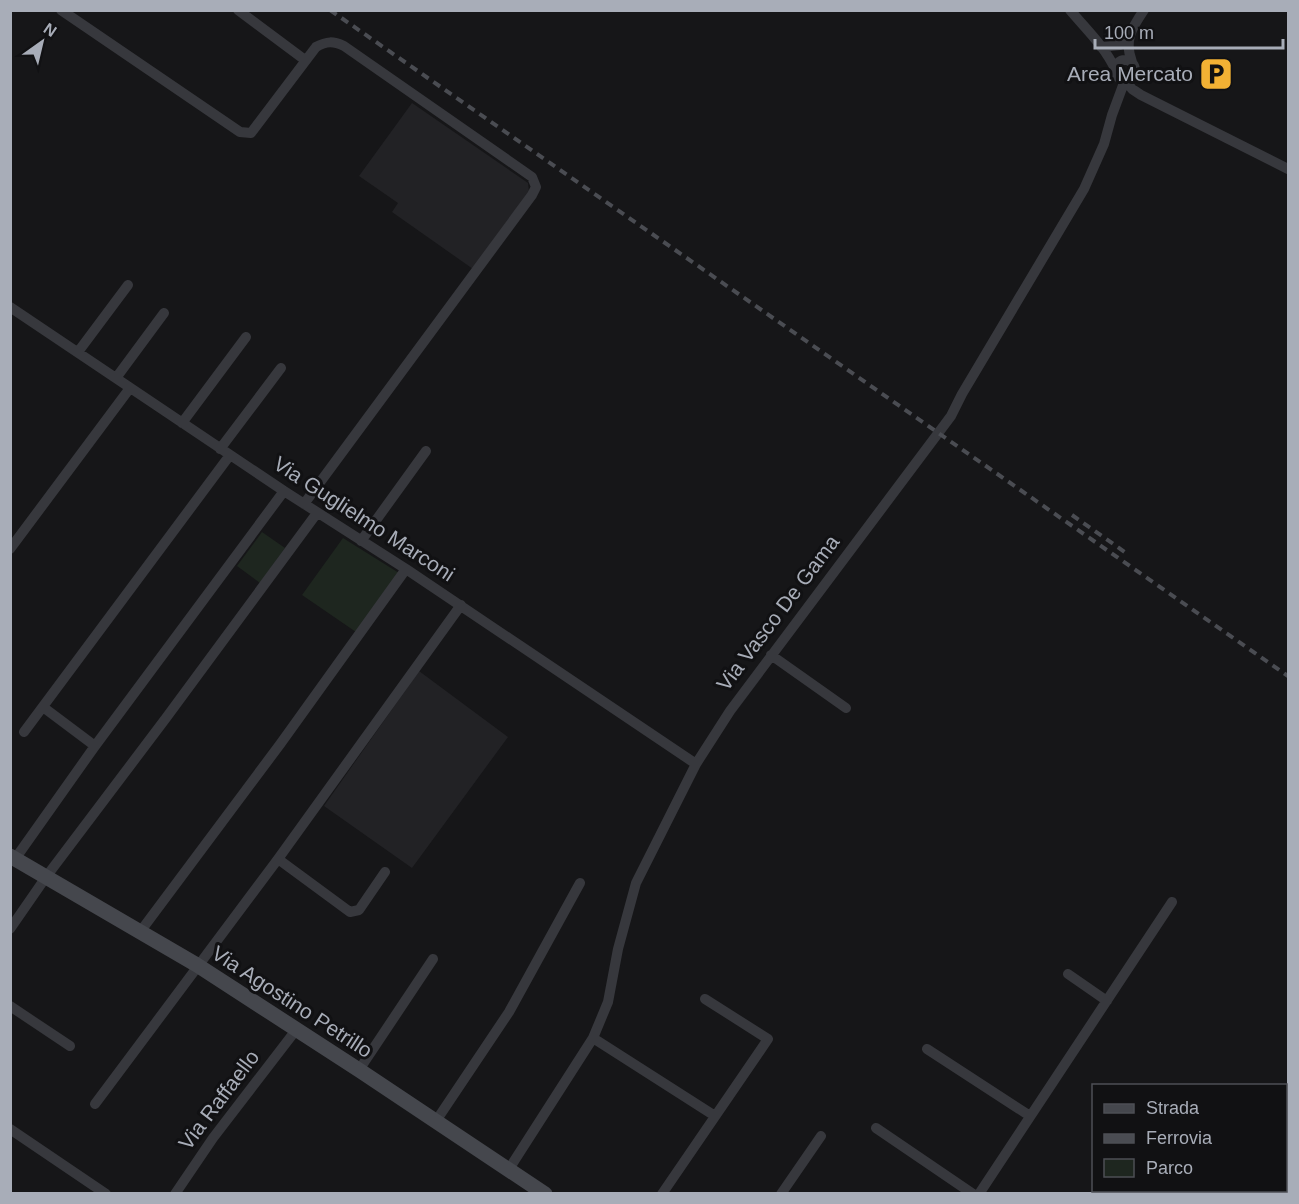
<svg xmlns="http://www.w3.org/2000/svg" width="1299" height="1204" font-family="Helvetica,sans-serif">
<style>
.built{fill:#222225}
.green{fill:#1e261f}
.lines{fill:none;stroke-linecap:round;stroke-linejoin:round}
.street{stroke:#37383d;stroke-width:10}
.secondary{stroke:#45474d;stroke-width:15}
.rail{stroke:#4a4c52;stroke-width:4;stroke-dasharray:8 6;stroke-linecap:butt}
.labels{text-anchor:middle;stroke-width:6;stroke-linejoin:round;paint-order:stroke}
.poi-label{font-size:21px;fill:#a8adb8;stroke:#111113;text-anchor:end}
.street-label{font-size:21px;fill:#a8adb8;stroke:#111113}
</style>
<rect width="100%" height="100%" fill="#161618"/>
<path class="built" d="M412,103L528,183L529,192L473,269L392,212L398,203L359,176Z
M419,671L508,737L412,868L324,806Z"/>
<path class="green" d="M262,532L285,548L260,583L237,566Z
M343,538L399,573L356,632L302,595Z"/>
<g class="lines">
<path class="street" d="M61,10L240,132L251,133L316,47C327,41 333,41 344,46L532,177L536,187L532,195L304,504
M238,10L305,60
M1070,10C1086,29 1105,47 1115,69
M1101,47L1120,45L1130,35
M1115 70a10 10 0 1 1 20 0a10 10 0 1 1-20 0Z
M1132,62C1124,41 1131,29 1144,10
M10,307L284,491L406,569L696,764
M78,352L128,285
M116,378L164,313
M182,423L246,337
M220,449L281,368
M361,541L426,451
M10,549L130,388
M771,655L846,708
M43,707L95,746
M24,732L230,455
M15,859L95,746L284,491
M278,859L350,912L359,910L385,872
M10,929L46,877L166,718L317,513
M140,932L281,743L406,569
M1068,974L1107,1001
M10,1006L70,1046
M593,1038L715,1116
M927,1049L1030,1116
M359,1070L433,959
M95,1104L278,859L461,605
M436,1121L509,1012L580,883
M876,1128L973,1194
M10,1129L106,1194
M509,1169L593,1038L608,1002L618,949L636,883L696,764L730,711L951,416L962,394L1084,189L1104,144L1112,115L1125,80L1132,89L1141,95L1288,169
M175,1194L213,1138L296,1030
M662,1194L768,1039L705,999
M781,1194L821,1136
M979,1194L1172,902"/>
<path class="secondary" d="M10,856L197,965L359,1070L545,1194"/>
<path class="rail" d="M330,10L1288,676
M1072,515L1129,555"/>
</g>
<defs>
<symbol id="parking-square" viewBox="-11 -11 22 22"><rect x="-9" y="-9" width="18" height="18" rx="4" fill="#f2b134" stroke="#111113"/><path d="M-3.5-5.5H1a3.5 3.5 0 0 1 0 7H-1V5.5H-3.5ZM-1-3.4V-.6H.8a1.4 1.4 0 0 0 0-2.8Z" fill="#111"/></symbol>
</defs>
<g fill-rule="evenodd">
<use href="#parking-square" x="1197" y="55" width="38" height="38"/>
</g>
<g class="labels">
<g class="poi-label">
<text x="1193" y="81">Area Mercato</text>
</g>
<g class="street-label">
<text transform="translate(364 519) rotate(33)" y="7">Via Guglielmo Marconi</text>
<text transform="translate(778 613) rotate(-53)" y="7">Via Vasco De Gama</text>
<text transform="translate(292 1002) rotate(33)" y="7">Via Agostino Petrillo</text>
<text transform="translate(219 1100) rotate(-53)" y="7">Via Raffaello</text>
</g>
</g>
<rect width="1299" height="1204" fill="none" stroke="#a8adb8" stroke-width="24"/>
<rect x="1092" y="1084" width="195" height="108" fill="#111113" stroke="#4d4f55" stroke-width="1.5"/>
<rect x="1104" y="1104" width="30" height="9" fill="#45474d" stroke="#4d4f55" stroke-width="1.5"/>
<text x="1146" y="1114" font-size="18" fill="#a8adb8">Strada</text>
<rect x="1104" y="1134" width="30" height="9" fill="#4a4c52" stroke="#4d4f55" stroke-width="1.5"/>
<text x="1146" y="1144" font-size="18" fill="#a8adb8">Ferrovia</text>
<rect x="1104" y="1159" width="30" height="18" fill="#1e261f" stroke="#4d4f55" stroke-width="1.5"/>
<text x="1146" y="1174" font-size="18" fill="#a8adb8">Parco</text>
<g transform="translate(42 42) rotate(34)" stroke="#111113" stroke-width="4.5" paint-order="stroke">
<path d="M0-4.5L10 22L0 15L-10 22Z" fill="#a8adb8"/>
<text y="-9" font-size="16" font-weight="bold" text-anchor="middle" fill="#a8adb8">N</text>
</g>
<path d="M1095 39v9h188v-9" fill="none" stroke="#a8adb8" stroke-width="3"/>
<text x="1104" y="39" font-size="18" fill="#a8adb8" stroke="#111113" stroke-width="4.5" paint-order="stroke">100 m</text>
</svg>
